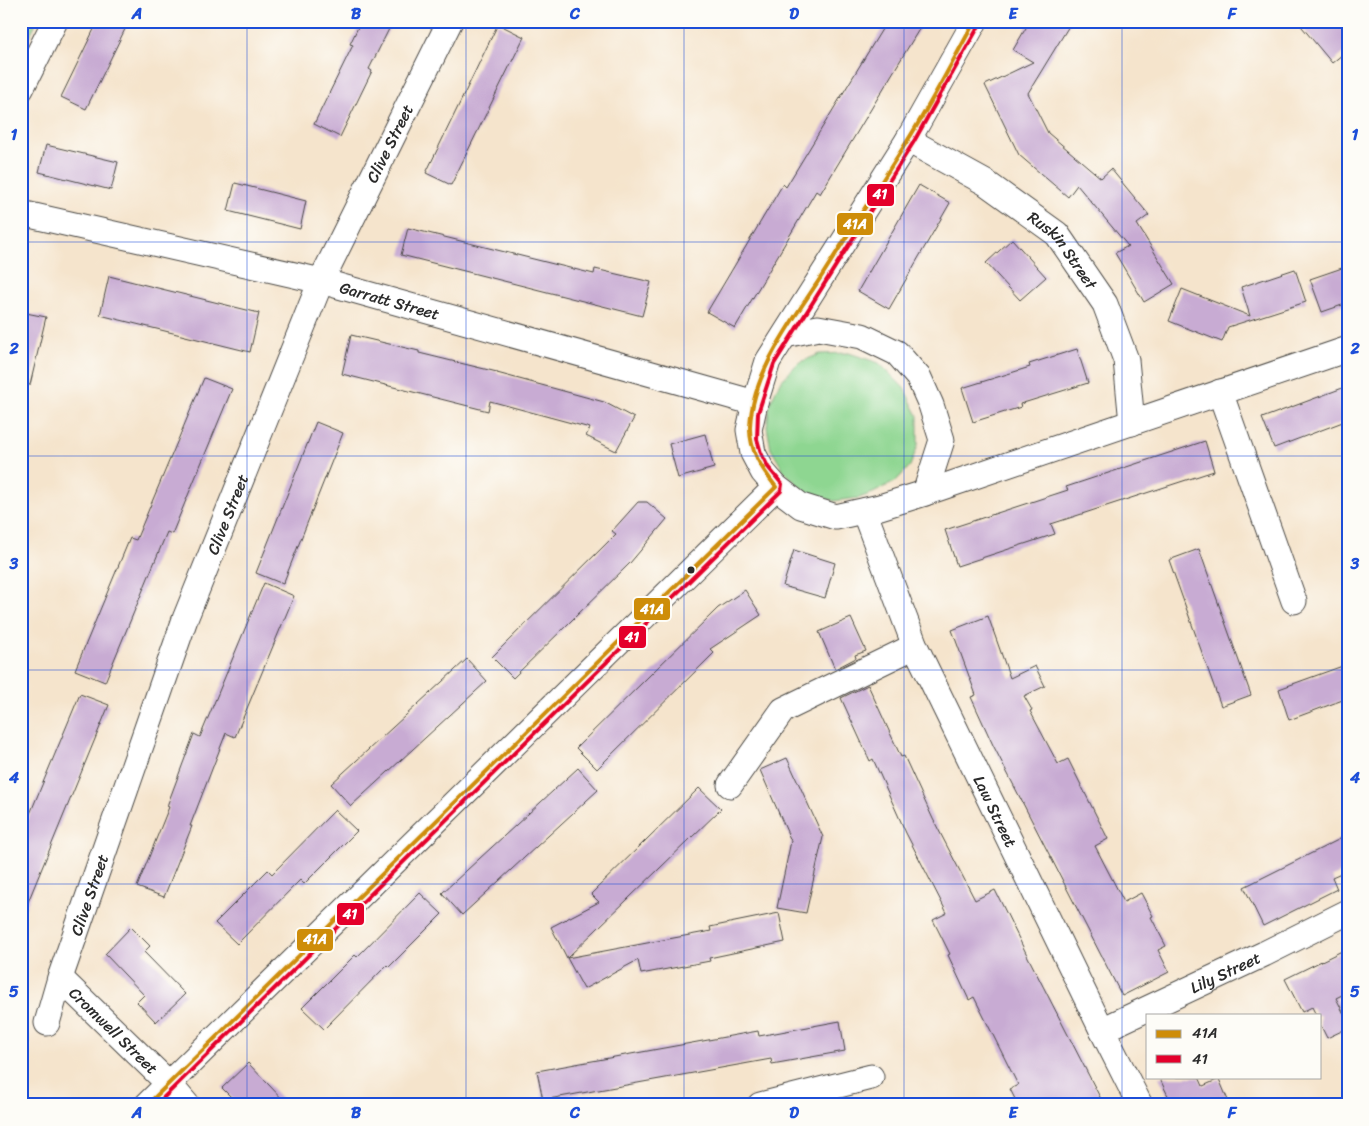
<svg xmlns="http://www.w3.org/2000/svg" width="1369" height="1126" font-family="Sriracha,sans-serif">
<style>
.green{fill:#8ed691;stroke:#5c805e}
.forest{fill:#72b77b;stroke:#4e7153}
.building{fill:#c8abd3}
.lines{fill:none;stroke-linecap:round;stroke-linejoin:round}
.street-casing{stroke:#494743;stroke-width:27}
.street{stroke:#fff;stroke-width:25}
.bus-1-casing{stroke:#fdfcf7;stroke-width:8}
.bus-2-casing{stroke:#fdfcf7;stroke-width:8}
.bus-1{stroke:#ce8d09;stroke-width:4}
.bus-2{stroke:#e4002b;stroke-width:4}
.grid{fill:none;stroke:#1d4ed8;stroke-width:1;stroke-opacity:0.55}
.bus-dot{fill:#2b2b2b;stroke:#fdfcf7;stroke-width:2}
.labels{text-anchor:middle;stroke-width:4;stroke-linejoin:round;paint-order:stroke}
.street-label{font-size:16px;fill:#2b2b2b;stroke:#fdfcf7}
.line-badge{stroke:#fdfcf7;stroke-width:2}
.badge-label{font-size:14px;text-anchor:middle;font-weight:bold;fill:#fff}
.neatline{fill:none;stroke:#1d4ed8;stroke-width:2}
.grid-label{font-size:16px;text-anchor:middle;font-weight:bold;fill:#1d4ed8}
</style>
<rect width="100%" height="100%" fill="#fdfcf7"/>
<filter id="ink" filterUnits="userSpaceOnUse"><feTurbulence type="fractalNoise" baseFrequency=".02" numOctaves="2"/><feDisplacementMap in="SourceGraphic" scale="10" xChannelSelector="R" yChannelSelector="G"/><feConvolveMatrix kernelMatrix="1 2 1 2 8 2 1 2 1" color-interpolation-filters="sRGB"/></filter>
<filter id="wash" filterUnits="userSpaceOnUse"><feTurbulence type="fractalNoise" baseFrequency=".0096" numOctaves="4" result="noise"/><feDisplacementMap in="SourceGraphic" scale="20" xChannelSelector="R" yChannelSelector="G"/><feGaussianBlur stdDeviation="1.12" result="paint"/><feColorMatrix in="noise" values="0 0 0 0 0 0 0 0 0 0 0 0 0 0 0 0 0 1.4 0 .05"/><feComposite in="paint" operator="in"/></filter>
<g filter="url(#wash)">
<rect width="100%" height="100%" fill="#f5e4cc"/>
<path class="green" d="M21,21H37L21,53Z
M849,353L879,363L904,388L918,416V445L910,466L895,482L873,493L859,498L834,501L804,491L784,471L771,449L767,427L770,403L780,382L798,363L820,354Z"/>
<path class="forest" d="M21,1030L28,1035L29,1062L21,1075Z"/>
<g id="blocks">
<path class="building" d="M98,21H129L86,109L61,97Z
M361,21H393L369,69L372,71L340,137L314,124L353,45L350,44Z
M887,21H924L820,194L816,191L735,328L707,312L783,184L786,187Z
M1030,21H1072L1028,93L1048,133L1101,178L1111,169L1149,215L1137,224L1174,284L1144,302L1115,253L1128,246L1077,185L1068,197L1019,155L985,85L1033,62L1013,50Z
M1297,21H1348V50L1332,63Z
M498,24L524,37L451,185L426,173Z
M46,145L118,162L111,190L39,172Z
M235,183L306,201L300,229L228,211Z
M919,185L950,203L889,309L858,291Z
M408,228L594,274L595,269L651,282L642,316L401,255Z
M1012,239L1046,277L1020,300L986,263Z
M1348,266V303L1322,312L1310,279Z
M1295,269L1306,302L1228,327L1222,342L1169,321L1182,289L1250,316L1241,287Z
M109,276L259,313L250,352L100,315Z
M21,312L46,317L30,385L21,384Z
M351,335L419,351V353L497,372V373L604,402L634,418L616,451L586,436L590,428L490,401L488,411L342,374Z
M1077,349L1088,383L1020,404L1021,407L973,422L962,388L1030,367L1029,364Z
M204,378L232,389L172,534L167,532L105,682L75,670L130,538L136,540Z
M1348,386V420L1274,448L1262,418Z
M316,422L343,433L283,584L256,573Z
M705,434L714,468L678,478L669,444Z
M1205,441L1214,471L1051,524L1055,534L957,566L945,530L1068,490L1066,487Z
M638,502H647L667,519L630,563L513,678L492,657L616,534L612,531Z
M1199,549L1251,695L1221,706L1169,560Z
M794,550L835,563L825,598L783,586Z
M264,583L294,596L235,737L226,733L190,826H192L164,897L137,887L169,807L167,806L194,734L200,737Z
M745,590L761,615L710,649L714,653L597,769L576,748L718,608Z
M988,616L1010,678L1035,666L1045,686L1024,696L1032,710L1030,711L1058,764L1068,759L1108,839L1095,846L1124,902L1141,893L1153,916L1151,917L1166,946L1158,950L1169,972L1122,996L993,745L971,697L976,695L952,630Z
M851,618L866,651L855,655L856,658L835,669L819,632Z
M467,659L487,681L351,806L331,784Z
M1348,664V698L1289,720L1279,689Z
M868,685L901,757L904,756L933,819L975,900L995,890L1027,955L1104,1105H1018L1010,1089L1018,1085L974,997L969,1000L948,955L950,954L933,920L947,913L906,833L873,759L870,761L841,698Z
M80,694L109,705L21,919V815L27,821Z
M787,758L823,837L806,913L777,908L791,841L760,770Z
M578,768L598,790L462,915L442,893Z
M699,788L721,809L567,958L551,927L599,902L591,894Z
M335,810L357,831L304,884L300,880L237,944L215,923L268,870L272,874Z
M1348,835V870L1332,877L1337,889L1263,926L1244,887Z
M420,893L442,914L389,967L387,965L324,1029L302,1008L355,955L357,957Z
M779,913L785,942L709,958L710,961L641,974L638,960L584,989L567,958L711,931L710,927Z
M131,927L150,946L144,952L185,994L156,1022L137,1002L144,995L105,954Z
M1348,948V992L1336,998L1348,1022V1028L1327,1038L1320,1024V1015H1316L1312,1007L1302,1012L1285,979Z
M840,1021L845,1051L772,1064L771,1059L543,1100L537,1071L758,1031L759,1036Z
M248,1063L288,1105H239L222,1088Z
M1159,1077H1199L1203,1086L1219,1079L1230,1105H1164L1171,1102Z"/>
</g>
</g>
<g filter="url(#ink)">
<use href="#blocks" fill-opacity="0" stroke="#494743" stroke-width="1"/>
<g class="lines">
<defs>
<g id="street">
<path d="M975,21L908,140L768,361L755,403L749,430L753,453L763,472L776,487L801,506L836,517L880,507L925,493L1348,349"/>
<path d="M21,89L55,21"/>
<path id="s1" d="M908,140L986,183L1057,234L1105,304L1126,360L1132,423"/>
<path id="s2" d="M21,213L321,281L755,403"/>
<path d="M785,335L818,328L862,336L897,353L919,378L931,405L942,440L925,493"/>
<path d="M1220,392L1294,601"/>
<path id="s3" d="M864,511L915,646L1102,1030L1140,1105"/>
<path d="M730,785L783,710L915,646"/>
<path id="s4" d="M60,978L169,1084L187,1105"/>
<path id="s5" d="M47,1023L60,978L185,619L321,281L450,21"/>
<path id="s6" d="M1102,1030L1264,954L1348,912"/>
<path d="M147,1105L776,487"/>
<path d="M760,1105L871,1077"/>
</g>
</defs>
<use href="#street" class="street-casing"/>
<use href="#street" class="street"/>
<defs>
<path id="bus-1" d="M147,1105L776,487C762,469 749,450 750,426C753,370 794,319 823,274C851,230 878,187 906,143C931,104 952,62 975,21"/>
<path id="bus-2" d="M156,1105L781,491L782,484L768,467L761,453L757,439L758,413L774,364L913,143L980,24"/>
</defs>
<use href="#bus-1" class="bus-1-casing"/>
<use href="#bus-2" class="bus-2-casing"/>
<use href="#bus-1" class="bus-1"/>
<use href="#bus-2" class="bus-2"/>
</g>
</g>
<path class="grid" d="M247,21V1105M466,21V1105M684,21V1105M904,21V1105M1122,21V1105M21,242H1348M21,456H1348M21,670H1348M21,884H1348"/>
<circle class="bus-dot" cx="691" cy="570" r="4.5"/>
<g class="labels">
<g class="street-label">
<text dy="6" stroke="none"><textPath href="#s5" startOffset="945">Clive Street</textPath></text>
<text dy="6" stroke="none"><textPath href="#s1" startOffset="192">Ruskin Street</textPath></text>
<text dy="6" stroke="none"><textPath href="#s2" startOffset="379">Garratt Street</textPath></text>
<text dy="6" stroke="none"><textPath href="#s5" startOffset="540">Clive Street</textPath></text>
<text dy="6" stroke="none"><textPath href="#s3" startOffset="328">Law Street</textPath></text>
<text dy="6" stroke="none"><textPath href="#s5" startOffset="135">Clive Street</textPath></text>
<text dy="6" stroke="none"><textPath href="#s6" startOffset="136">Lily Street</textPath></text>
<text dy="6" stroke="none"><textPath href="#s4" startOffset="75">Cromwell Street</textPath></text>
</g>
</g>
<g class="line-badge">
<rect x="866" y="183" width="29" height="24" rx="5" fill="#e4002b"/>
<rect x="836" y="212" width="38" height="24" rx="5" fill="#ce8d09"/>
<rect x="633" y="597" width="38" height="24" rx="5" fill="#ce8d09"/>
<rect x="618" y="625" width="29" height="24" rx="5" fill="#e4002b"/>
<rect x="336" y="902" width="29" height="24" rx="5" fill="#e4002b"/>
<rect x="296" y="928" width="38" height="24" rx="5" fill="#ce8d09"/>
</g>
<g class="badge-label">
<text x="880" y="199">41</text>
<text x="855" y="229">41A</text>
<text x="652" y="614">41A</text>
<text x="632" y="642">41</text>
<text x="350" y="919">41</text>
<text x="315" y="944">41A</text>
</g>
<rect width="1369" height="1126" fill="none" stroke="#fdfcf7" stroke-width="55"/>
<rect x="1146" y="1014" width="175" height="65" fill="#fdfcf7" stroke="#a9a8a5"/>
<rect x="1156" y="1030" width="25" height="8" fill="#ce8d09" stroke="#a9a8a5"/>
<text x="1192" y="1038" font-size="15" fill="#2b2b2b">41A</text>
<rect x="1156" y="1055" width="25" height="8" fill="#e4002b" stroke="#a9a8a5"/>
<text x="1192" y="1064" font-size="15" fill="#2b2b2b">41</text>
<rect x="28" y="28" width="1314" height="1070" class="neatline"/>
<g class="grid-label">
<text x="137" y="19">A</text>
<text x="356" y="19">B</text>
<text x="575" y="19">C</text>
<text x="794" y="19">D</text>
<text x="1013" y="19">E</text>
<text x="1232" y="19">F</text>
<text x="14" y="140">1</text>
<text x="1355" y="140">1</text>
<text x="14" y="354">2</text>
<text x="1355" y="354">2</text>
<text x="14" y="569">3</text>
<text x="1355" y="569">3</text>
<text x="14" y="783">4</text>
<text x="1355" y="783">4</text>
<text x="14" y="997">5</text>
<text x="1355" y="997">5</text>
<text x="137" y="1118">A</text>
<text x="356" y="1118">B</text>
<text x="575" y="1118">C</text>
<text x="794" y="1118">D</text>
<text x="1013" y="1118">E</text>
<text x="1232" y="1118">F</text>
</g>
</svg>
